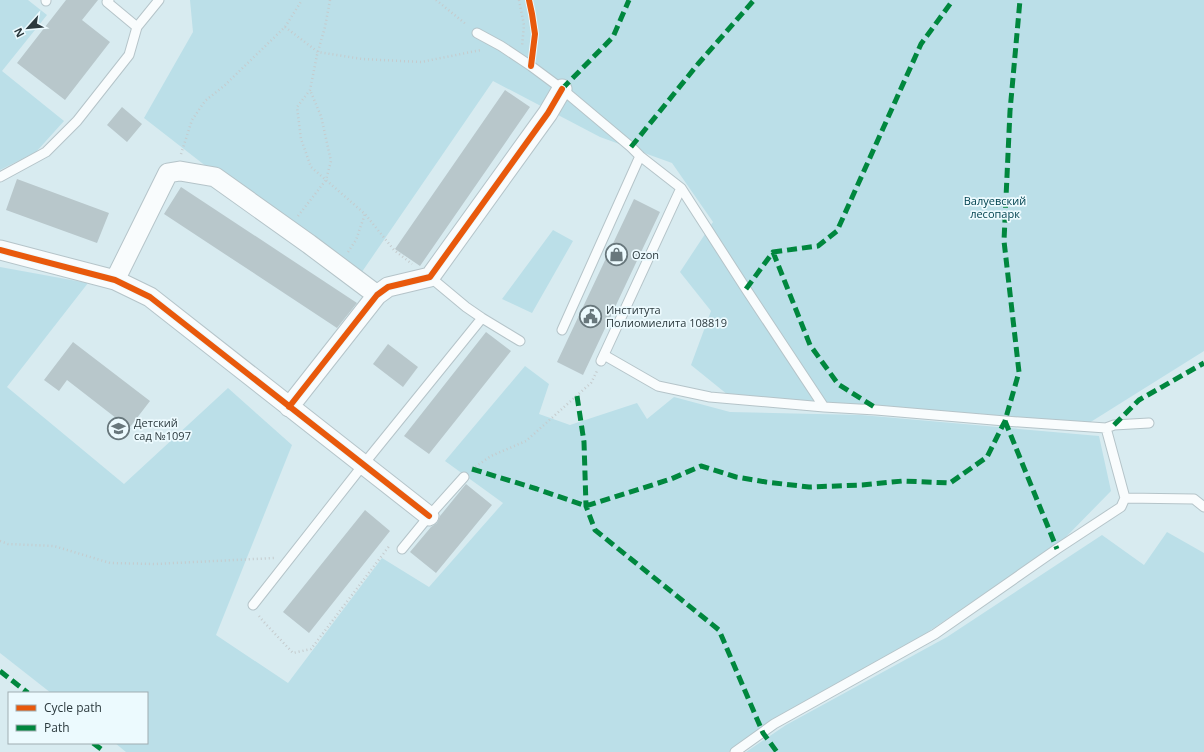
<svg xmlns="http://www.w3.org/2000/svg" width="1204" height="752" font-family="'Open Sans',sans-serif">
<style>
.green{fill:#bbdfe8}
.building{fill:#b8c7cb}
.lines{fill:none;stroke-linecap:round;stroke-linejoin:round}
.service-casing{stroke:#b5c4c9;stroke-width:11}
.minor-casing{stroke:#b5c4c9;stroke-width:21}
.path{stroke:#c5cbcd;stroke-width:2.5;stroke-dasharray:1 3;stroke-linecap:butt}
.service{stroke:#f9fcfd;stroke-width:9}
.minor{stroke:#f9fcfd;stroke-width:19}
.quiet{stroke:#00873e;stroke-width:5;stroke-dasharray:10 5;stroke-linecap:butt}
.cycleway-casing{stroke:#ecfafe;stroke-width:8}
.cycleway{stroke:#e8590c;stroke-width:6}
.labels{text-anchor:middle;stroke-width:3.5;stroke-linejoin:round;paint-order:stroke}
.park-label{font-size:11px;fill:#00424f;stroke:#ecfafe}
.poi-label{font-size:11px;fill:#2b393d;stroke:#ecfafe;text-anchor:start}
</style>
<rect width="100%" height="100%" fill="#d8ebf0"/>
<path class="green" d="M0,0H28L47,15L2,71L64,121L36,152L0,170Z
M190,0H1204V351L1089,423L733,399L691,365L711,311L680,272L713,222L672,163L600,137L493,81L355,282L144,118L193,32Z
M553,230L573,241L532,313L502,299Z
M0,267L88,283L7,387L124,484L228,388L292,445L216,635L288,683L382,558L429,587L503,503L445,461L525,366L549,384L539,414L570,425L637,403L647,419L674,397L730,412L861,415L1099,436L1111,491L1062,541L919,638L777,718L729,752H126L115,743H147V693H51L0,653Z
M1167,532L1204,553V752H746L786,725L947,637L1102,535L1144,565Z"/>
<path class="building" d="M66,0H98L82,20L110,42L65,100L17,63Z
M505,90L530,107L420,266L395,249Z
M122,107L142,124L127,142L107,125Z
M17,179L109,213L97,243L6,210Z
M181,187L357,303L337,328L164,214Z
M634,199L660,212L583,375L557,362Z
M486,332L511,351L429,454L404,436Z
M73,342L150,401L120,440L107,430L116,418L67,380L59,391L44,380Z
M388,344L418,367L403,387L373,364Z
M466,484L492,505L436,573L410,552L431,527L437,523L440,516Z
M365,510L390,531L309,633L283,612Z"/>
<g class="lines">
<defs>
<path id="service" d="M46,0V1
M109,0L107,2L137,27
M477,33L501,46L531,66L562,89L631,147L640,156L681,188L746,289L824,407
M0,177L46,152L77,121L129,55L137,27L159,0
M430,277L466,307L482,318L520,341
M562,330L640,156
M604,355L658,386L710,397L824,407L876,410L1005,421L1106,428L1114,425L1149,423
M601,361L681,188
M1125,498L1194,499L1204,507
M402,549L429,516L464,477
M253,605L363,465L482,318
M735,752L774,724L935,634L1057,549L1121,507L1125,498L1106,428"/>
<path id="minor" d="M0,250L115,280L150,297L429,516
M115,280L168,173L180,171L215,177L309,244L377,295
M289,407L377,295L388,287L430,277L548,113L562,89"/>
</defs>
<use href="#service" class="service-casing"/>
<use href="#minor" class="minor-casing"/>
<path class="path" d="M330,0L325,27L317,55L310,90L297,107L301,139L311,167L365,214L394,250L412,264
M436,0L467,25
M519,0L524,25L522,46
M285,27L318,52L362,59L421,62L481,50
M181,154L192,120L205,101L225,85L285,27L302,0
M298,216L326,180L331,161L321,116L310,90
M348,252L356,240L365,214
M472,469L491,456L526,441L591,383L597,371
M0,541L8,544L54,546L110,563L155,564L275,558
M259,616L263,621L293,653L311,649L390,545"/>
<use href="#service" class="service"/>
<use href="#minor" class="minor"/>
<path class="quiet" d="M562,89L613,37L629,0
M631,147L698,64L754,0
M773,252L810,345L838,384L876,408V410
M746,289L773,252L818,246L837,231L921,44L953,0
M577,396L584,442L586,506L595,530L719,630L763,733L777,752
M1005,421L1057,549
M1114,425L1139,400L1204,363
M472,469L537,489L586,506L671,479L701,466L736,477L766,482L809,487L862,485L903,481L950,483L987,457L1005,421L1019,372L1004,241L1010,111L1020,0
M0,671L28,693
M93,743L105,752"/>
<defs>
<path id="cycleway" d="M529,0L532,14L535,34L531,66
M0,250L115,280L150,297L429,516
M289,407L377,295L388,287L430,277L548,113L562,89"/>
</defs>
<use href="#cycleway" class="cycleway-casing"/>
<use href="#cycleway" class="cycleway"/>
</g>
<defs>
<symbol id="shop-ring" viewBox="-11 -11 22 22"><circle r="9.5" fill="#ecfafe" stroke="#68777c" stroke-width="1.5"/><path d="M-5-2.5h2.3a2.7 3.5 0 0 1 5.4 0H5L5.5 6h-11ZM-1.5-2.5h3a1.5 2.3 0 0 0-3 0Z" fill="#68777c"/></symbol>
<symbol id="civic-ring" viewBox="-11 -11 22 22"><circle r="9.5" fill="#ecfafe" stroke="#68777c" stroke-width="1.5"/><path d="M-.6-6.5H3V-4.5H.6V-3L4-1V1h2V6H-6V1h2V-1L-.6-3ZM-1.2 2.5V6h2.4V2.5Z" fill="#68777c"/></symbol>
<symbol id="school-ring" viewBox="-11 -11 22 22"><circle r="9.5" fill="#ecfafe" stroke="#68777c" stroke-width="1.5"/><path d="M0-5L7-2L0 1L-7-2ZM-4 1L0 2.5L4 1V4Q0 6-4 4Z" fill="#68777c"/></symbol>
</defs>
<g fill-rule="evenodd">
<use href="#shop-ring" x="604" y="242" width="25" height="25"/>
<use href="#civic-ring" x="578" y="304" width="25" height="25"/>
<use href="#school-ring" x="106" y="416" width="25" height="25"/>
</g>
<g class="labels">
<g class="park-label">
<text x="995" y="205">Валуевский<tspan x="995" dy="13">лесопарк</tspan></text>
</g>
<g class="poi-label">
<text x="632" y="259">Ozon</text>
<text x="606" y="314">Института<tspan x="606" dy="13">Полиомиелита 108819</tspan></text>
<text x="134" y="427">Детский<tspan x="134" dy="13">сад №1097</tspan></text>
</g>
</g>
<rect x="8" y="692" width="140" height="52" fill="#ecfafe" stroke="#9fadb1"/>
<rect x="16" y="705" width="20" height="6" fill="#e8590c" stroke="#9fadb1"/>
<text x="44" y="712" font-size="12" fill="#2b393d">Cycle path</text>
<rect x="16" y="725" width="20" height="6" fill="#00873e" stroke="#9fadb1"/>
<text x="44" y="732" font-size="12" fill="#2b393d">Path</text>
<g transform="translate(28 28) rotate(243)" stroke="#ecfafe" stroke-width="3" paint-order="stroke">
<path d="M0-3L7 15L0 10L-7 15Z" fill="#2b393d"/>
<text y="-6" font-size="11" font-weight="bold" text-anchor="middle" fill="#2b393d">N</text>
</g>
</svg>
